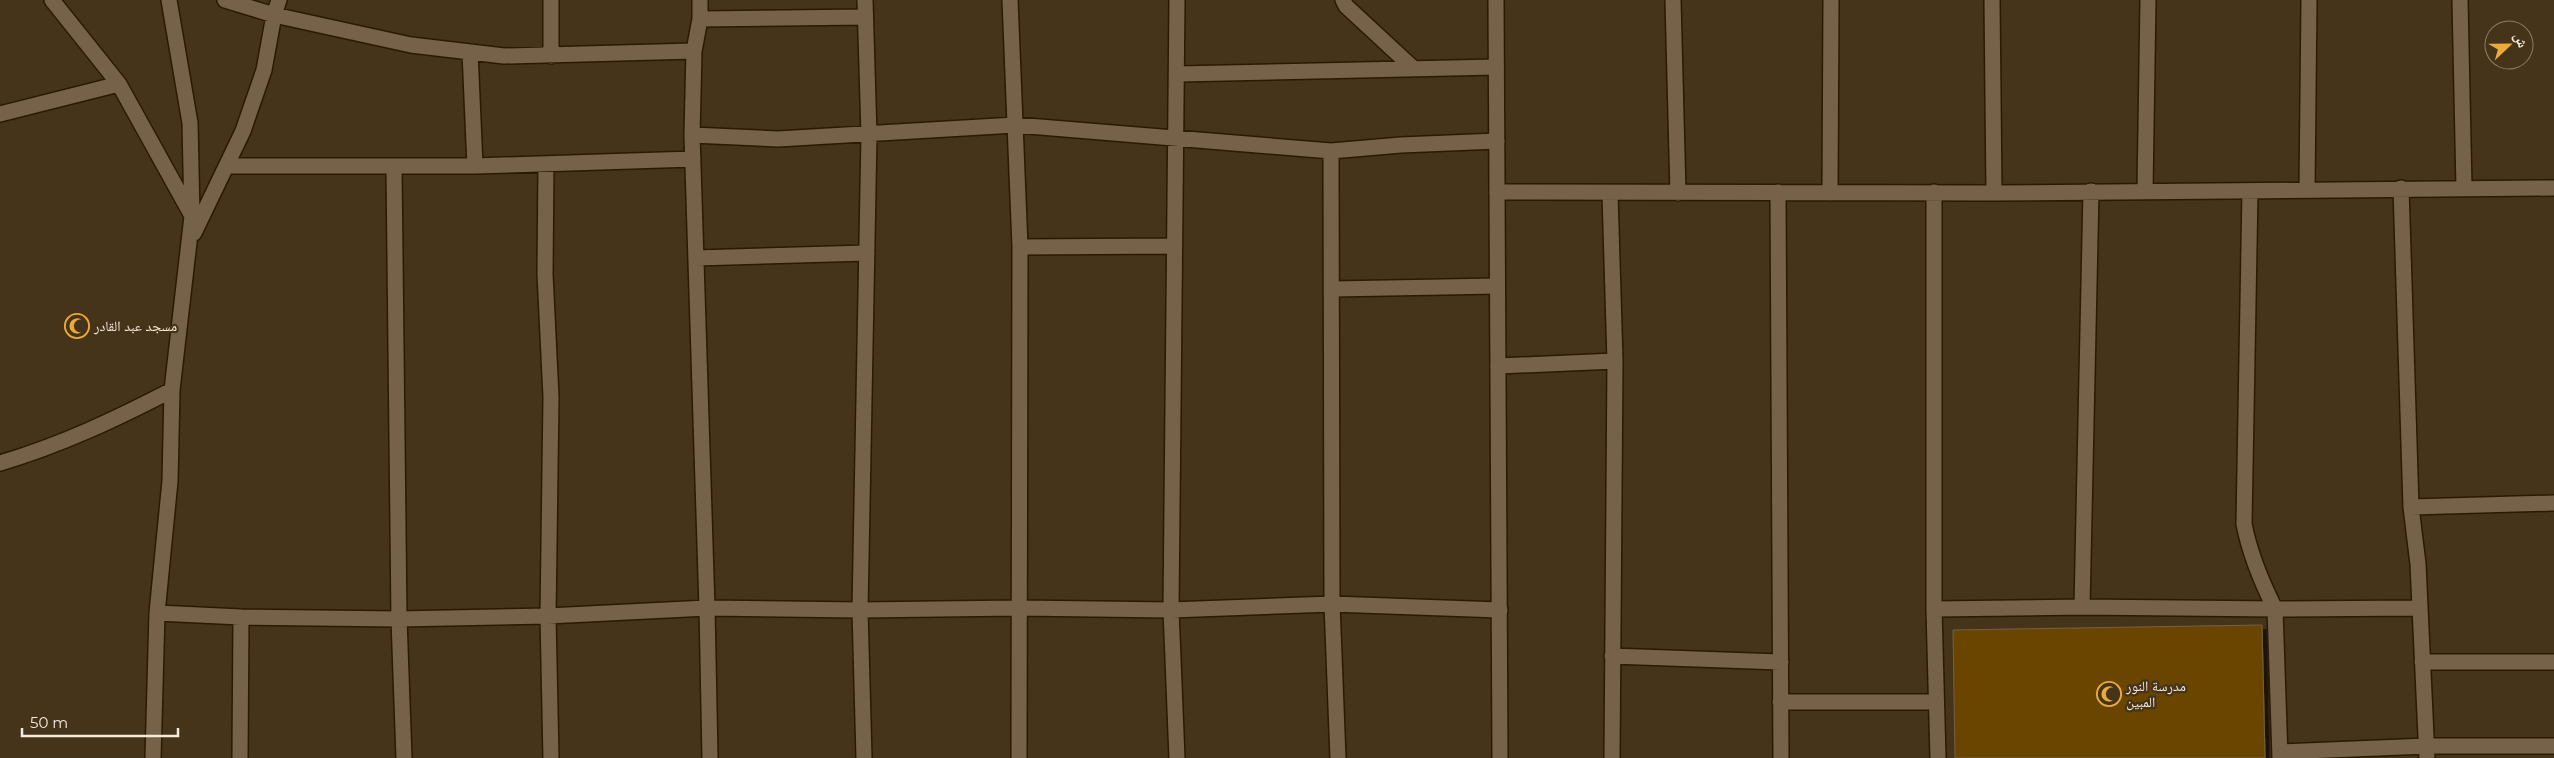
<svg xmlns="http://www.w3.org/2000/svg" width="2554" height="758" font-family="Montserrat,'Noto Naskh Arabic',sans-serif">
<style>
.building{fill:#694504;stroke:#756147;filter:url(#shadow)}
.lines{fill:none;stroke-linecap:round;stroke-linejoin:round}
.street-casing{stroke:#2b1a02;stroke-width:18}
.secondary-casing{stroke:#2b1a02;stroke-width:18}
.street{stroke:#766248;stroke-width:15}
.secondary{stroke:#766248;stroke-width:15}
.labels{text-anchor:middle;stroke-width:4.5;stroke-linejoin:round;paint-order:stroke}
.poi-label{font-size:14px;fill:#f6eadb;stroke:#45331a;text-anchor:start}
</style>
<defs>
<filter id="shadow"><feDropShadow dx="4.5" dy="4.5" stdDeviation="0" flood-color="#0009"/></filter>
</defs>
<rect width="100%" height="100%" fill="#45331a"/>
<path class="building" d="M2262,625L2265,758H1955L1953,630Z"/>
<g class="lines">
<defs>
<path id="street" d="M52,0L119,84L191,214
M225,0L274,15L279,0
M700,0V19L694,51L692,135L707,608L710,758
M1010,0L1020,247L1019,758
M1343,0L1346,6L1413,68
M1673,0L1678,193
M1992,0L1994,193
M2460,0L2464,188
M700,19L865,17
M470,52L475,166
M551,56V0
M1178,74L1496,67
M0,114L119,84
M692,135L778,139L1015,125L1331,151L1401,145L1497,141
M1331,151L1332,604L1338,758
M546,165L545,274L551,397L548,616L551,758
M226,166H475L693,159
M394,167L399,619L404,758
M2401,188L2411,507L2418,564L2427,758
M2145,190L2148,0
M2307,190L2309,0
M1497,192L1994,193L2554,188
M1778,192L1781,758
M1934,192V609L1938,758
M1830,193L1831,0
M1610,194L1615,361L1612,758
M194,233L243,131L264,70L274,15L411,45L504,56L694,51
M1020,247L1174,246
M696,258L867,253
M1333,289L1497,286
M1498,366L1615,361
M0,463C61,445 116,419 172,390
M2411,507L2554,503
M2082,607L2275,609C2261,581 2250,555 2244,524L2250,191
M1934,609L2082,607L2091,191
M157,613L241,617L399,619L548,616L707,608L860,610L1019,608L1171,610L1332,604L1500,610
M1612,656L1781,662
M2422,662H2554
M1780,702H1935
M2280,752L2427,746H2554
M153,758L157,613L170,481L172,390L192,216L190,123L169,0
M240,758L241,617
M864,758L860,610L869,135L865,0
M1177,758L1171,610L1177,0
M2280,758L2275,609L2419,608"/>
<path id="secondary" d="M1496,0L1500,758"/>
</defs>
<use href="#street" class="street-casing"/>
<use href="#secondary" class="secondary-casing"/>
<use href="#street" class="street"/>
<use href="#secondary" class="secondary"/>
</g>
<defs>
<symbol id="mosque-ring" viewBox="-11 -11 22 22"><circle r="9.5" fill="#45331a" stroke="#ebaa39" stroke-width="1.5"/><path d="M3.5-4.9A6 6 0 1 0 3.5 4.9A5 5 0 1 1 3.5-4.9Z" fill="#ebaa39"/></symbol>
</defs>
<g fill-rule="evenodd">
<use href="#mosque-ring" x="63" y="312" width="28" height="28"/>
<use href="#mosque-ring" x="2095" y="680" width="28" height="28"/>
</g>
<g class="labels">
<g class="poi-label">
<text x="94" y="331">مسجد عبد القادر</text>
<text x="2126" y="691">مدرسة النور<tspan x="2126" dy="16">المبين</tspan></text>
</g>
</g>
<g transform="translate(2509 45) rotate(68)"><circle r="24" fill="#45331a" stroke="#8c7c67"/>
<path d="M0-4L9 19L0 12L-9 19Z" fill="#ebaa39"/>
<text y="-8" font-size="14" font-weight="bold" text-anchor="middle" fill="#f6eadb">ش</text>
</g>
<path d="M22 728v8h156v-8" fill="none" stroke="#f6eadb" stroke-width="2.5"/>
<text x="30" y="728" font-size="15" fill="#f6eadb" stroke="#45331a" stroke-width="4" paint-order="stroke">50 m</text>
</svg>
